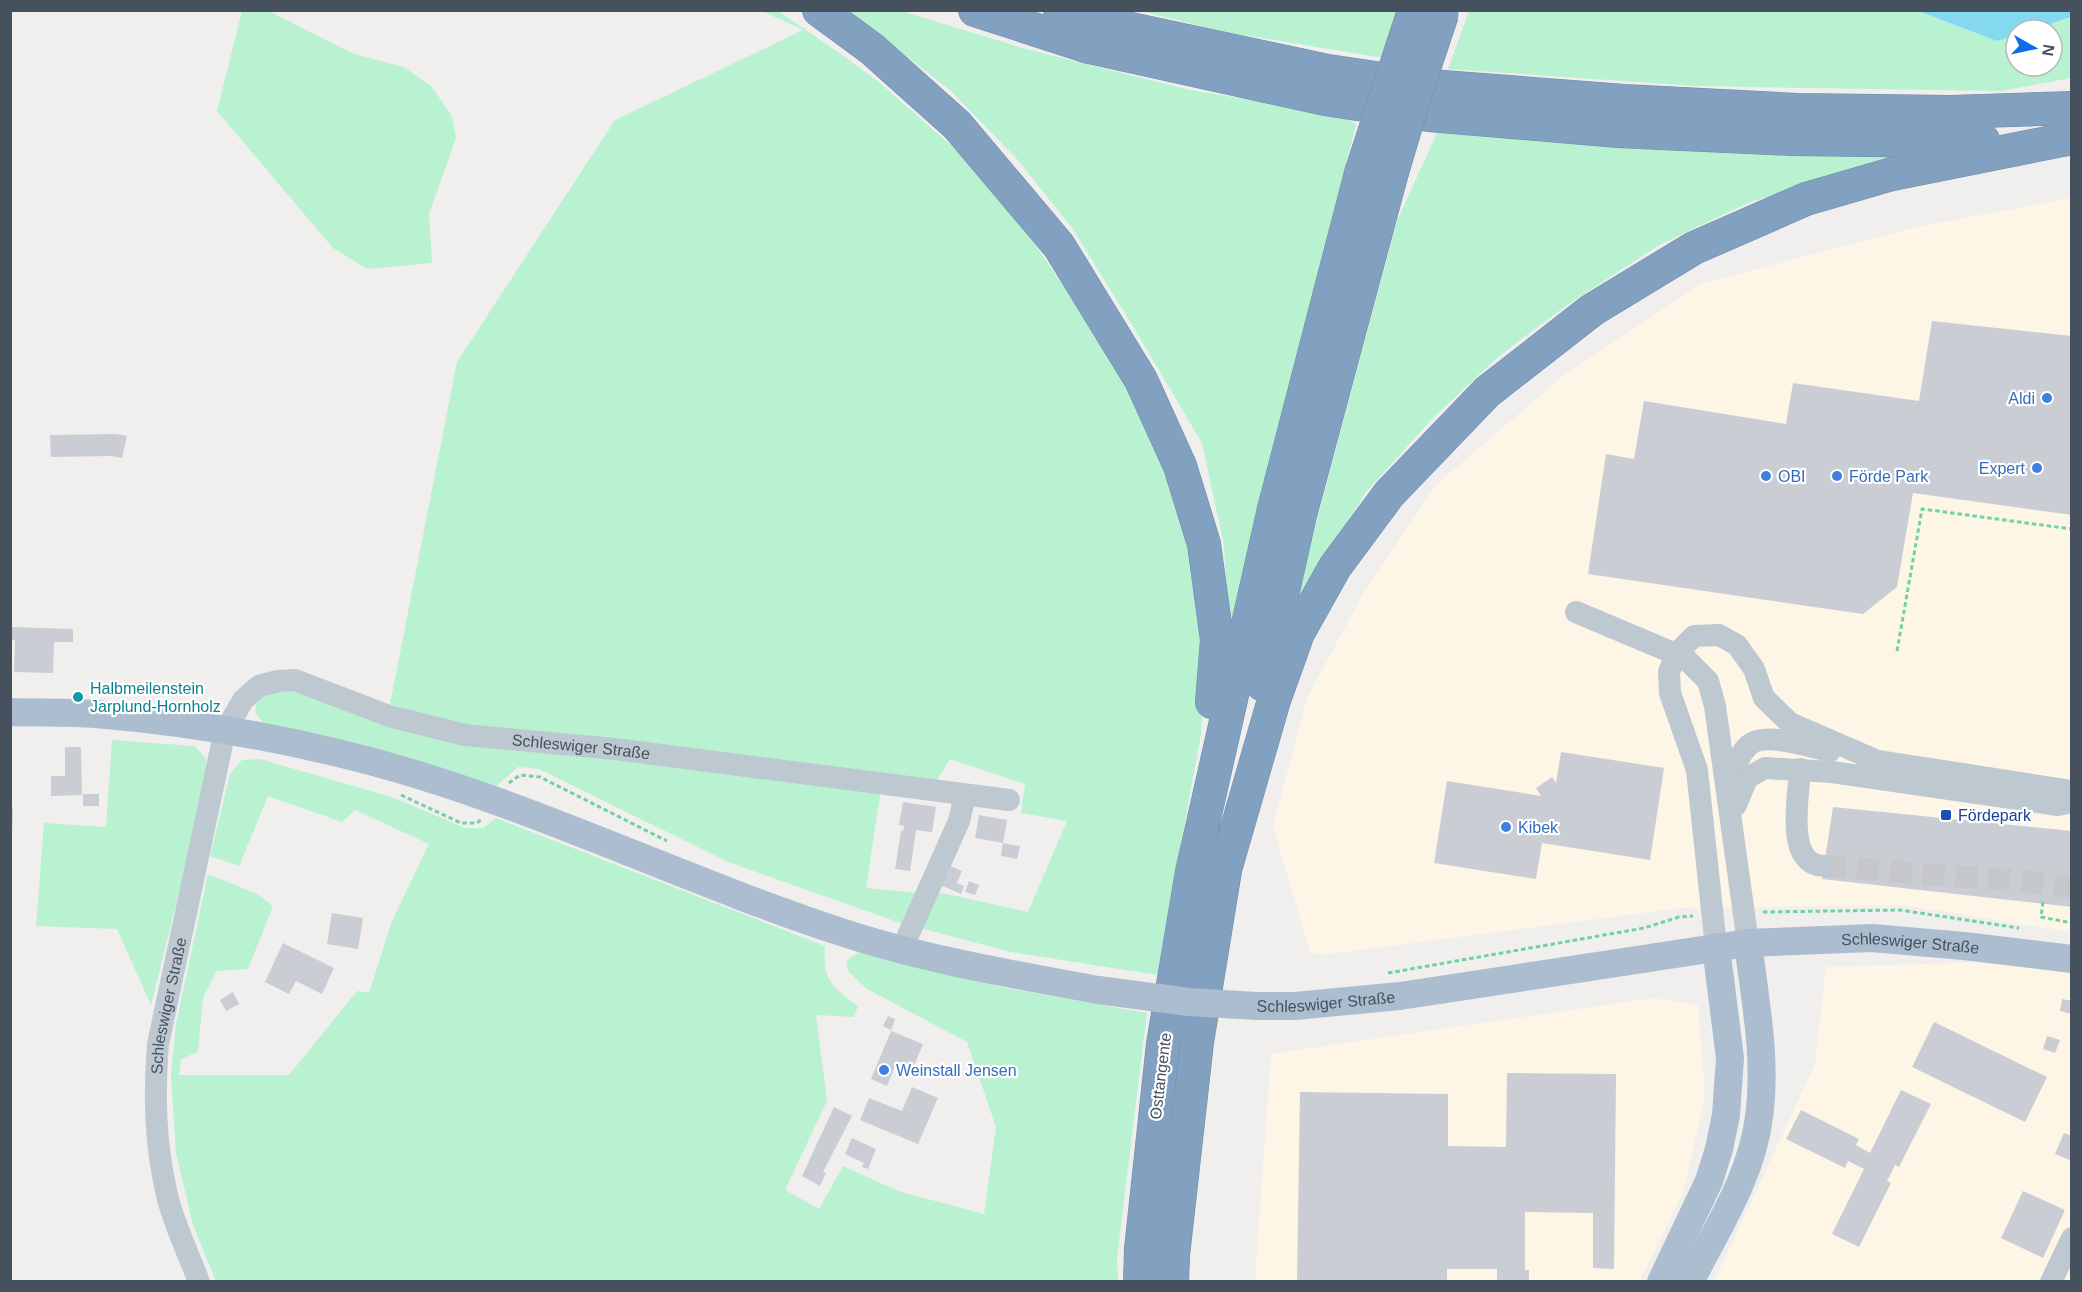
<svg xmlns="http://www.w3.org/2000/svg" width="2082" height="1292" font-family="Arial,sans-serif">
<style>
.commercial{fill:#fdf6e6}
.green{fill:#b9f2d0}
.water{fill:#84d9f1}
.building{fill:#cacdd3}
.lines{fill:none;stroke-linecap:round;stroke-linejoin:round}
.minor-tunnel{stroke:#c6c7ca;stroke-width:22;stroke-dasharray:22 11;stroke-linecap:butt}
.highway-casing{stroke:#6e8bac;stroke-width:34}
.path{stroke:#6fd2a2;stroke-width:3;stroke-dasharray:4.5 3;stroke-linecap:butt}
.minor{stroke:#bec8d1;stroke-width:22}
.major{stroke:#acbdcf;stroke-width:28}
.highway{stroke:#82a0c0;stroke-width:33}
.highway-bridge-casing{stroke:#6e8bac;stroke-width:34;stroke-linecap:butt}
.major-bridge{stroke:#acbdcf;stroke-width:28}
.highway-bridge{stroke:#82a0c0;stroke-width:33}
.shop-dot{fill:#3f7fe0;stroke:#fff;stroke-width:2}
.culture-dot{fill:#0f9aa8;stroke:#fff;stroke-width:2}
.transit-dot{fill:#1a4fb4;stroke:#fff;stroke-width:2}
.labels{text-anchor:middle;stroke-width:4.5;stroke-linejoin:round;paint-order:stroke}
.shop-label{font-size:16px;fill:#366cbe;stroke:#fff;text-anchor:start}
.culture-label{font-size:16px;fill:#0d838f;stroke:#fff;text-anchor:start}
.street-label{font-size:16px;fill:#45515d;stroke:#fff}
.transit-label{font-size:16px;fill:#164399;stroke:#fff;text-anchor:start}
</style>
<rect width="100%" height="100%" fill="#f1eeee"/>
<path class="commercial" d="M2071,198V932L1903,905L1681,908L1320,955L1310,952L1273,826L1307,698L1365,590L1436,485L1569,371L1700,284L1917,227Z
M1989,962L2071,972V1281L1714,1282L1815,1064L1826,967Z
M1653,998L1698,1005L1705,1097L1683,1192L1640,1281L1255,1282L1271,1054Z"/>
<path class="green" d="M242,11H269L354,54L404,67L432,87L452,116L456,138L429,214L432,263L367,269L333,248L217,111Z
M762,11H778L845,57L880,83L962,155L1029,236L1071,297L1135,399L1178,493L1206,641L1201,734L1157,975L1011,952L920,928L933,891L1028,912L1067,821L1021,813L1025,784L950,759L937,780L453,724L390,704L457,362L615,120L803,30Z
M849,11H901L1026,49L1190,90L1347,116L1356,125L1330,224L1229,638L1224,545L1202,443L1137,333L1073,229L1017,159L951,91Z
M1141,11H1401L1384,58L1225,32Z
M1469,11H1918L1997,41L2016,35V66H2052V30H2031L2071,17V78L2001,91L1870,89L1696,86L1448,69Z
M1437,133L1574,143L1913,154L1750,202L1659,245L1567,305L1499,356L1433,418L1366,492L1292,613L1397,221Z
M298,689L394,724L881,789L866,888L921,893L903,924L728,862L539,769L518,767L493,789L266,726L255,712L257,700L271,691Z
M112,740L195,746L206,759L207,780L151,1005L117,929L36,926L44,823L106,827Z
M260,759L392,797L465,828H483L496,818L825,946C822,982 833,986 858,1007L853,1017L816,1015L827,1101L785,1190L819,1209L843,1166L898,1191L984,1214L996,1127L967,1042L867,989L848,971L846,961L859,952L1000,987L1147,1013L1117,1258L1118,1282L216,1281L193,1225L176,1153L171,1075L176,1024L208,874L257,894L273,906L248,969L217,971L203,997L198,1052L181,1059L179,1075H289L357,991L369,993L392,921L429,844L355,810L342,822L268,796L239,866L210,856L230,774L242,760Z"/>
<path class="water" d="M2071,10V17L2031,30H2016V35L1997,41L1918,11Z"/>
<path class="building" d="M1932,321L2072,336V515L1913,493L1897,587L1863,614L1588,574L1606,454L1634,459L1644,401L1786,424L1793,383L1919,401Z
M116,434L127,436L122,458L112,456L51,457L50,435Z
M10,627L73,629V642H54L53,673L14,672L15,640H10Z
M65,747H81L82,795L51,796V776H65Z
M1561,752L1664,768L1650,860L1542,843L1536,879L1434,863L1447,781L1541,796L1536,788L1552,777L1556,783Z
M83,794H99V806H83Z
M903,802L936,807L932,832L916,830L910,871L895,869L901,831H903L904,826L899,825Z
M10,807H13L12,833H10Z
M1833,807L2072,831V907L1822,879Z
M979,815L1007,820L1003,843L975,838Z
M1003,843L1020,846L1017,859L1001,856Z
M948,865L962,871L957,883L964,886L961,894L940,885Z
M969,881L979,885L975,895L965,892Z
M332,913L363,918L358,949L327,944Z
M283,943L334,968L322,994L296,981L289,994L265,982Z
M233,992L239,1004L226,1011L220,1000Z
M2062,999L2072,1001V1014L2060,1011Z
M888,1016L895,1019L891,1030L883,1026Z
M1934,1022L2047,1077L2025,1122L1912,1067Z
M891,1031L923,1044L913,1068L897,1061L887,1086L871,1079Z
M2047,1036L2060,1040L2055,1053L2043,1049Z
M1507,1073L1616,1074L1614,1269L1593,1268V1213L1525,1212V1270H1529V1282H1497V1269H1447V1282H1297L1300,1092L1448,1094V1146L1506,1147Z
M912,1087L938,1098L918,1144L860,1120L869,1098L902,1111Z
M1901,1090L1931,1104L1899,1167L1895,1165L1887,1181L1891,1183L1859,1247L1832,1234L1864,1169L1848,1161L1845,1168L1786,1139L1801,1110L1859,1139L1856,1145L1870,1153Z
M834,1107L852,1116L823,1172L826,1173L820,1186L802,1176Z
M2064,1133L2072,1136V1161L2055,1154Z
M852,1138L876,1149L868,1169L862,1167L864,1163L845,1154Z
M2023,1191L2065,1210L2043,1258L2001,1238Z"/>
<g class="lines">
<path class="minor-tunnel" d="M1824,866L2044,883L2072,888"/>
<defs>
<path id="highway" d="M819,10L872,49L957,125L1059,246L1141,380L1180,466L1204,544L1217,640L1212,702
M975,10L1089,47L1325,99L1429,115L1618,131L1793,139L1947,141L1983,140
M1060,10L1094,21L1328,71L1430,86L1624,101L1797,110L1951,112L2072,108
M1262,684L1300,515L1392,172
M1224,873L1274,700L1298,633L1335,567L1389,494L1487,392L1592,310L1694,248L1806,199L1892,174L2072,138
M1140,1282L1141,1249L1163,1044L1192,872L1274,509L1361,173
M1172,1282L1173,1255L1197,1042L1228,852"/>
</defs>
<use href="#highway" class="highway-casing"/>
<path class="path" d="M1897,651L1922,509L2072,529
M509,783L520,775L540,777L667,841
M401,795L461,823H477L482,819
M2043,902L2041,917L2072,923
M1763,912L1900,910L2019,928
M1388,973L1644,928L1679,917L1693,916"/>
<g class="minor">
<path d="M1576,612L1685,658L1708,681L1715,706L1748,943"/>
<path d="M1866,759L2072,791"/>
<path d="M1800,769C1799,795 1784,865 1824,866"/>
<path d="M1727,786C1733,772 1738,755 1749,745C1765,731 1810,747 1830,751"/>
<path d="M1736,805L1747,778L1765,768L1832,772L2058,805L2072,802"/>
<path d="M1716,947L1697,770L1670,693L1669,672L1676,654L1694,636L1719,635L1737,645L1754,669L1764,698L1790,723L1880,762"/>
<path d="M902,949L959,821L965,795"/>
<path id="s1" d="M199,1282C189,1255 173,1222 167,1195C155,1143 154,1097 158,1044L222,744L226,730L243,700L259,686L278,681L295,680L389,716L465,735L615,749L1009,800"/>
<path d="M2051,1282L2072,1238"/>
</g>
<g class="major">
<path d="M10,712C39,713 67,712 96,714C178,721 261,734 342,754C513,795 671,876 838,931C922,959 1011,974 1098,990"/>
<path id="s2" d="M1257,1006H1295L1400,996L1748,943L1872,938L1964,946L2072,959"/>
<path d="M1661,1282L1709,1181L1719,1149L1726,1115L1730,1058L1716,947"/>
<path d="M1690,1282C1716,1230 1752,1176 1759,1117C1767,1059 1755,1000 1748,943"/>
</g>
<use href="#highway" class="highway"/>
<defs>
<path id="highway-bridge" d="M1392,172L1416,92L1442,14
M1361,173L1413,14"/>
</defs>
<use href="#highway-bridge" class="highway-bridge-casing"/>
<path class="major-bridge" d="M1098,990L1189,1002L1257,1006"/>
<use href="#highway-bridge" class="highway-bridge"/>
</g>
<g class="shop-dot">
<circle cx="2047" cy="398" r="6"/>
<circle cx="2037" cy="468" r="6"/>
<circle cx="1766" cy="476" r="6"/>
<circle cx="1837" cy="476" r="6"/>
<circle cx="1506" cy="827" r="6"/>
<circle cx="884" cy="1070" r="6"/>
</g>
<circle class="culture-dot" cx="78" cy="697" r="6"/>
<rect class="transit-dot" x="1940" y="809" width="12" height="12" rx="3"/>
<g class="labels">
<g class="shop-label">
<text x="2035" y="404" text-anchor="end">Aldi</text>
<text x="2025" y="474" text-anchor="end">Expert</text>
<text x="1778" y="482">OBI</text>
<text x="1849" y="482">Förde Park</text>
<text x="1518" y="833">Kibek</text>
<text x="896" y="1076">Weinstall Jensen</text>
</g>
<g class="culture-label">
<text x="90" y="694">Halbmeilenstein<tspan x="90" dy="18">Jarplund-Hornholz</tspan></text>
</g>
<g class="street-label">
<text dy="6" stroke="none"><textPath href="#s1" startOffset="954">Schleswiger Straße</textPath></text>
<text dy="6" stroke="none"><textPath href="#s2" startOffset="658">Schleswiger Straße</textPath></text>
<text dy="6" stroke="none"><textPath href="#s2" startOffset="69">Schleswiger Straße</textPath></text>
<text dy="6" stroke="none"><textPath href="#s1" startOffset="284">Schleswiger Straße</textPath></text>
<text transform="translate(1160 1076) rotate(-83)" y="6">Osttangente</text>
</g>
<g class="transit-label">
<text x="1958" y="821">Fördepark</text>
</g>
</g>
<rect width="2082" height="1292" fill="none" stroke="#45515d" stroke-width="24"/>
<g transform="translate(2034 48) rotate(99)"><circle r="28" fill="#ffffff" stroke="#b5b9be" stroke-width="1.5"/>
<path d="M0-4.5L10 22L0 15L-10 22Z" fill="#0e6ceb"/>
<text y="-9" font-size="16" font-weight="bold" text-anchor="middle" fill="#45515d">N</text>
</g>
</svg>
